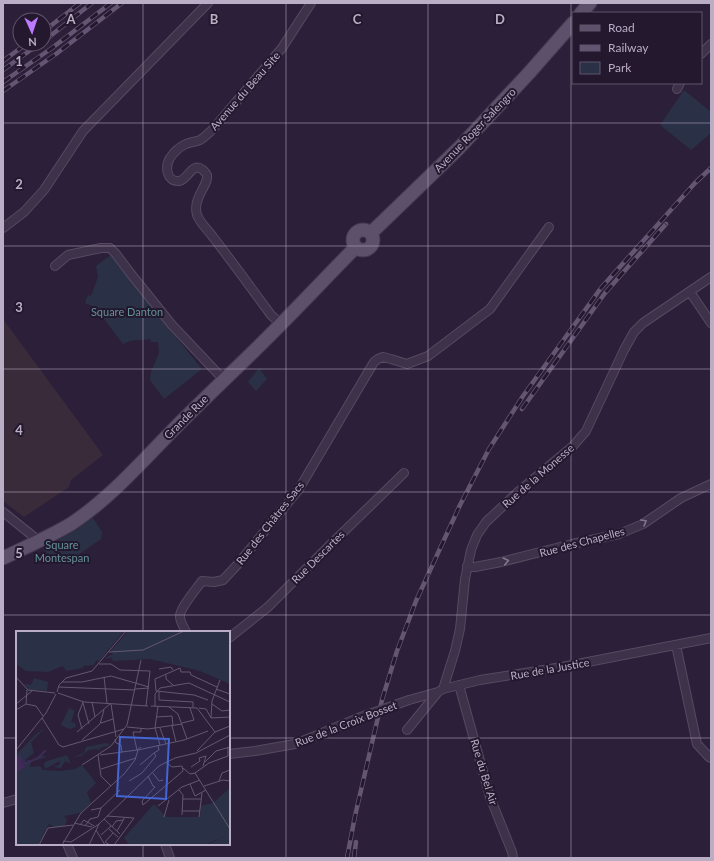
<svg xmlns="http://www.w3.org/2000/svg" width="714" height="861" font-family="Lato,sans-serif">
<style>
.medical{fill:#3a2b3a}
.green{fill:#2a3147}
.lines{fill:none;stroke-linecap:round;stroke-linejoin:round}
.minor-casing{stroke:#564a61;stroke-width:10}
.primary-casing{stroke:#443950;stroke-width:15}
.minor{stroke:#3e324a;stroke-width:8}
.primary{stroke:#5c506a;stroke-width:13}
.rail-casing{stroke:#645673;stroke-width:4.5}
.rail{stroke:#23182e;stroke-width:3;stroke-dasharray:9;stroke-linecap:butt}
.minor-bridge-casing{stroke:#564a61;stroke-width:10;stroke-linecap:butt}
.minor-bridge{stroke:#3e324a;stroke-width:8}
.oneway{stroke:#82768e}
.grid{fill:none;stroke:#baadc6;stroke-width:1;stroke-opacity:0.55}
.labels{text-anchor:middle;stroke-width:4;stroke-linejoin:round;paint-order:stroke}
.street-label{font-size:11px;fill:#baadc6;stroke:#23182e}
.park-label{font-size:11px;fill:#639298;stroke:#23182e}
.inset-river{fill:none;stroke:#3f2957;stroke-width:2}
.inset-road{fill:none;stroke:#645871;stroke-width:1}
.view{fill:#4466d4;fill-opacity:0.15;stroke:#4466d4;stroke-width:2}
.inset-edge{fill:none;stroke:#baadc6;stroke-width:2}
.grid-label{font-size:13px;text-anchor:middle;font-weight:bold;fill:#baadc6;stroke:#23182e;stroke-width:4;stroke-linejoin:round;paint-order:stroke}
</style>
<rect width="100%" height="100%" fill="#2b1f39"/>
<path class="medical" d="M3,319L103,455L71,480L69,487L24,517L3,501Z"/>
<path class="green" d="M684,90L711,112V133L691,150L660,125Z
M112,254L148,303L202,369L164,399L150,380L151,372L159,353L158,342H151L150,339C139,341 134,338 123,344L95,307L85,303L88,295L91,296L98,277L96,266Z
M259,368L267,379L256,391L248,382Z
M93,518L102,532L101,539L65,564L62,563L59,565L43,549L76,530Z"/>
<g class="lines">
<defs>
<path id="minor" d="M701,54L711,44
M677,89L680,83
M3,228L24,212L44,190L83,131L208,3
M55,266L68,255L101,248H110L116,254L131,274L172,325L224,380
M690,292L711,323
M281,324L271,315C252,289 233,263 213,237C208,230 200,223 197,215C192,198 209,185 207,175C206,173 205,172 203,170C192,161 188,180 179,181C166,182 165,166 170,158C174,152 179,147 186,144C190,142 196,142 200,140C205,137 210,132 214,128L282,48L311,3
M3,512L39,541
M467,566L475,567L501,562L572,544L619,534L643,524L681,498L711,484
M186,632C184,628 180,621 180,617C179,609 197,588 202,581L214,582L223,580L238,564L299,489L374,362L378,359L383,357L391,359L407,364L428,356L490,309L549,227
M229,638L268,607L331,544L404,473
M676,645L697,744L709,757L711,758
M459,685L490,797L512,852L513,858
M443,689L455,651L460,629L465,579L471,550L477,535L486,522L519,491L573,446L586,431L624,350L634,332L643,323L711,277
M409,700L438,692
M407,730L438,692L443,689L480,680L562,667L711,638
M229,754L255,751L295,744L358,718
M3,803L17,799
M67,844L73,858
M165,844L170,858"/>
<path id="primary" d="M581,13L590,3
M353 240a10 10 0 1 1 20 0a10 10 0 1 1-20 0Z
M371,233L459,148L529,73L573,23
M3,558C26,547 49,537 71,524C115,495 149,453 186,417C218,385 251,355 282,323C307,298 331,272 356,247"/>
</defs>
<use href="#minor" class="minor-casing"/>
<use href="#primary" class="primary-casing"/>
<use href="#minor" class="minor"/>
<use href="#primary" class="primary"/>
<defs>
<path id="rail" d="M44,31L80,3
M44,41L92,3
M3,61L26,44
M3,70L39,44
M3,82L52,48L111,3
M3,91L56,54L122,3
M522,409L605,293L666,224
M347,858L355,816L382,700L397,651L416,601L460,505L489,449L523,396L601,288L695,183L711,168
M354,858L356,842"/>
</defs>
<use href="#rail" class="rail-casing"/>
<use href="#rail" class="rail"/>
<defs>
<path id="minor-bridge" d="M358,718L409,700"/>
</defs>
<use href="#minor-bridge" class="minor-bridge-casing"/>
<use href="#minor-bridge" class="minor-bridge"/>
</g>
<defs><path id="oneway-chevron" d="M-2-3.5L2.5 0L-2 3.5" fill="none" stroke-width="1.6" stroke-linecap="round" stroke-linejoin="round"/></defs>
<g class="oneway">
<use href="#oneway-chevron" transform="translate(644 522) rotate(-30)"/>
<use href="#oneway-chevron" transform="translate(506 561) rotate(-13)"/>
</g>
<path class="grid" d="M143,3V632M286,3V858M428,3V858M571,3V858M3,123H711M3,246H711M3,369H711M3,492H711M3,615H711M3,738H17M229,738H711M143,844V858"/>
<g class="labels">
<g class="street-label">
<text transform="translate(245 91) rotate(-49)" y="4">Avenue du Beau Site</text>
<text transform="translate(475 130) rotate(-46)" y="4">Avenue Roger Salengro</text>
<text transform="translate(186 417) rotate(-45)" y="4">Grande Rue</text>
<text transform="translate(538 476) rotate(-41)" y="4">Rue de la Monesse</text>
<text transform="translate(270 523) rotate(-52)" y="4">Rue des Châtres Sacs</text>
<text transform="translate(582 542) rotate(-15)" y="4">Rue des Chapelles</text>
<text transform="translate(318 557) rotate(-45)" y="4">Rue Descartes</text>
<text transform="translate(550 669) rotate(-10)" y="4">Rue de la Justice</text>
<text transform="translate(346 724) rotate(-21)" y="4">Rue de la Croix Bosset</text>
<text transform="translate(484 772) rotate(73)" y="4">Rue du Bel Air</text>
</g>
<g class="park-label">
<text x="127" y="316">Square Danton</text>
<text x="62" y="549">Square<tspan x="62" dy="13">Montespan</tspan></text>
</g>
</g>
<g transform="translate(16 631)">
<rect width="214" height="214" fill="#2b1f39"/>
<path d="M0,0H108L83,30L81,29L77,34L67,35V37L50,40L47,35L32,41L10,40L0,33ZM112,0H214V53L184,40L134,28L97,30L96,27H89L97,23L95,20ZM18,47L32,51L31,60L14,59L8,53L15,54ZM53,77L59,80L55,91L59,92L60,96L53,98L45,94ZM30,96L15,111L18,122L9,129L11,133V129H18L29,119L26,124L30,126L15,131L14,136L24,135L27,139L43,140L59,138L66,134L80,152L71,161L75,172L64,182L48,185L51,188L49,195L38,196L33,193L22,214H0V124L19,104ZM90,112L95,114L83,117L85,120L81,118L73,119L65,125L57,126L68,122L70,116ZM51,124L55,133L49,130L45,137L37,136L43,134L44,130L29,138L28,132L31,130ZM214,157V203L189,214H113L108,207L138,173L150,186H184L185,175L197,172ZM214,203V214H191Z" fill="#2a3147"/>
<path d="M5,125L9,136L0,142V126Z" fill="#3f2957"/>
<path class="inset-river" d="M8,133L22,127L30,119"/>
<path class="inset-road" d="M93,21L127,19L168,0M83,33H95L104,39L134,40L130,75M143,38L155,36L157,39M150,44V48L157,54M0,46L12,59L39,62M88,46L91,72M46,51H66L95,45L133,56M42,56L119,59M119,58L133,57M200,58L214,63M140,60L139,48L164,37L165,41H174L175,44L201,56M140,60L178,64L192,69M41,61L43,54L50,47L76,40L110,0M143,61V69L177,71V76M42,62L68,71L132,75M76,71L79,86M67,72L73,93M0,73L16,60M10,73L20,75L27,85M95,73L100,106M196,73L206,80L214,79M135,75L181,77L199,101L214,95M139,75V63L144,57L173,52L214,71M142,75L139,97L144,114M153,76L162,83L171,108M183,77L190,78L195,87M0,79L10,73L11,59M140,86L156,85L157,95M26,87L43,114L47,116L108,98M195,87L196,70L204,49M195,87L214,86M85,92L97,88M166,92L178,89L174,77M156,95L160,111M111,96L132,98L166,93M144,97L150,113M66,98L62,84L67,71M61,101L94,73M99,108L100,112L105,114L106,121M66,109L84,93L88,79M0,119L30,82L40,63M121,119L117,101H125V97M122,119L168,109L192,100M181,120L199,101M180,122L214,104M82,124L85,145L95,155M84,124L121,119L125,116M183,127L190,125L187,135M189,131L200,120L214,116M66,134L95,115L111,94L125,29M124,134L138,122M175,136L184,130L183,127M167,137L174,143L179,142M85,138L120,127M137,142L143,150L147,149M179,142L214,198M179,142L193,132L212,125V116M132,145L137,155L139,156L126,170L127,174L167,140L166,135L156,136L150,131M113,150L126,142L140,125L138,122L143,119L142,115M203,150L206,142L214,139M174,153L179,165L190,159M188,155L207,149L214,150M163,159L167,164L166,184M167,168H185M142,175L166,156L184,149M75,179L85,177L104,159M166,180H184M91,185L118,187L98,214M148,186L153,169M183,186L186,162M88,188L104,203M58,192L76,196M64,194L68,189L78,195M69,195L74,188L82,186L85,177M96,196L100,190L107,189M93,198L102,206M80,199L89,214M101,200L109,186M85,204L95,195M47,210L55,211L83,193M23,214L32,197L57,194M46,214L65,182L108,143L119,129L122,119M73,214L83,193L143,135L159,127L180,122M94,214L89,211L97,202"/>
<path class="view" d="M104,106L153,108L150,168L101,165Z"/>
<rect width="214" height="214" class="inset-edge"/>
</g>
<g class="grid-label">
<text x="71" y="24">A</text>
<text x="214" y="24">B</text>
<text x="357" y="24">C</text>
<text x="500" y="24">D</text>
<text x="19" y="66">1</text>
<text x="19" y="189">2</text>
<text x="19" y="312">3</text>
<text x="19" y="435">4</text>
<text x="19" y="558">5</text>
</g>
<rect width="714" height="861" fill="none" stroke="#baadc6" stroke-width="8"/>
<rect x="572" y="12" width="130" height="72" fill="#23182e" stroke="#5f546b"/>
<rect x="580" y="25" width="20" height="6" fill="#5c506a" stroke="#5f546b"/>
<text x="608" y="32" font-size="12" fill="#baadc6">Road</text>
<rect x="580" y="45" width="20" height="6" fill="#645673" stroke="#5f546b"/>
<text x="608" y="52" font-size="12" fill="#baadc6">Railway</text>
<rect x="580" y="62" width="20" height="12" fill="#2a3147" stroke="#5f546b"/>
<text x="608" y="72" font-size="12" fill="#baadc6">Park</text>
<g transform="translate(32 32) rotate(177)"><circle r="19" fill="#23182e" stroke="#5f546b"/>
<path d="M0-3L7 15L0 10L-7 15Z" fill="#bd79ff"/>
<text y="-6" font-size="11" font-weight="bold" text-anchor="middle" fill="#baadc6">N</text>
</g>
</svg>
